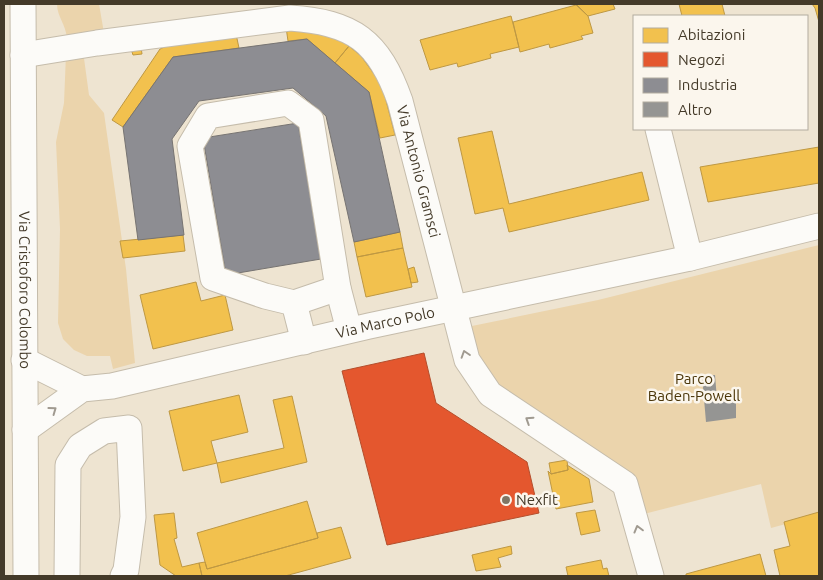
<svg xmlns="http://www.w3.org/2000/svg" width="823" height="580" font-family="Ubuntu,sans-serif">
<style>
.green{fill:#ebd4ac}
.homes{fill:#f2c14e;stroke:#be9843}
.shops{fill:#e4572e;stroke:#b44e2c}
.industry{fill:#8d8d92;stroke:#777472}
.building{fill:#959593}
.lines{fill:none;stroke-linecap:round;stroke-linejoin:round}
.minor-casing{stroke:#c5bcab;stroke-width:27}
.minor{stroke:#fcfbf8;stroke-width:25}
.oneway{stroke:#a09a90}
.poi-dot{fill:#807664;stroke:#fbf6ed;stroke-width:2}
.labels{text-anchor:middle;stroke-width:5;stroke-linejoin:round;paint-order:stroke}
.street-label{font-size:15px;fill:#443a29;stroke:#fbf6ed}
.park-label{font-size:15px;fill:#4a3508;stroke:#fbf6ed}
.poi-label{font-size:15px;fill:#443a29;stroke:#fbf6ed;text-anchor:start}
</style>
<rect width="100%" height="100%" fill="#eee4d1"/>
<path class="green" d="M57,4H99L104,33L67,39C66,24 57,17 57,4Z
M83,51L89,95L104,113L126,269L135,363L113,369L110,356H87L74,350L63,339L58,323L60,229L56,142L64,103L66,54Z
M819,245V515L771,528L761,484L640,515L638,504L497,388L483,370L467,327L598,300Z"/>
<path class="homes" d="M576,4H613L615,9L588,16Z
M679,4H722L725,16H682Z
M812,4H819V22L815,8Z
M576,5L588,16L593,33L581,36L583,39L550,48L549,44L520,52L513,22Z
M511,16L519,47L490,54L491,58L458,67L457,63L430,70L420,40Z
M286,27L337,37L349,46L335,63L307,39L288,41Z
M236,34L239,48L173,57L123,127L112,120L160,49L173,43Z
M349,46L361,56L382,85L395,135L380,138L369,92L335,63Z
M141,47L142,54L133,55L131,49Z
M492,131L509,204L642,172L649,200L509,232L503,208L475,214L458,138Z
M819,147V183L708,202L700,167Z
M400,232L403,248L357,257L354,242Z
M183,235L185,251L123,258L120,241Z
M403,248L412,287L366,297L357,257Z
M414,267L418,282L411,283L408,269Z
M196,282L201,301L225,295L233,330L153,349L140,295Z
M239,395L248,432L211,441L217,463L183,471L169,411Z
M292,396L307,462L221,483L217,463L284,448L273,400Z
M567,460L568,470L551,474L549,463Z
M567,465L589,479L593,502L556,509L548,471L551,474L568,470Z
M307,501L318,538L207,569L197,533Z
M595,510L600,531L581,535L576,513Z
M819,512V576H780L774,550L790,546L784,522Z
M174,513L177,538L174,539L182,567L199,563L202,576H176L160,565L154,515Z
M341,527L351,558L285,576H202L199,563L205,562L207,569L318,538L317,533Z
M511,546L512,554L498,558L501,567L476,571L472,555Z
M760,554L766,576H686V574Z
M601,560L603,569L607,568L609,576H568L566,567Z"/>
<path class="shops" d="M424,353L436,403L527,462L539,513L387,545L342,371Z"/>
<path class="industry" d="M307,39L369,92L400,232L354,242L326,116L293,88L199,101L172,139L184,235L138,240L123,127L173,57Z
M298,123L321,259L226,275L203,138Z"/>
<path class="building" d="M715,375L717,399L736,396V418L706,422L702,376Z"/>
<g class="lines">
<defs>
<g id="minor">
<path id="s1" d="M23,4L26,576"/>
<path id="s2" d="M23,55L97,43L290,18C353,22 379,41 400,101L467,360L490,394L625,484L651,576"/>
<path d="M658,129L690,258"/>
<path d="M294,303L338,288"/>
<path d="M304,342L294,303L265,296L213,278L190,146L208,116L288,103L311,120L338,288L349,330"/>
<path d="M24,360L82,389"/>
<path id="s3" d="M25,430L82,389L112,386L369,326L690,258L819,226"/>
<path d="M67,576L68,465L80,446L104,431L129,428L133,517L126,570L123,576"/>
</g>
</defs>
<use href="#minor" class="minor-casing"/>
<use href="#minor" class="minor"/>
</g>
<defs><path id="oneway-chevron" d="M-2-3.5L2.5 0L-2 3.5" fill="none" stroke-width="1.6" stroke-linecap="round" stroke-linejoin="round" transform="scale(1.25)"/></defs>
<g class="oneway">
<use href="#oneway-chevron" transform="translate(465 354) rotate(-108)"/>
<use href="#oneway-chevron" transform="translate(53 410) rotate(-36)"/>
<use href="#oneway-chevron" transform="translate(529 420) rotate(-147)"/>
<use href="#oneway-chevron" transform="translate(638 529) rotate(-105)"/>
</g>
<circle class="poi-dot" cx="506" cy="500" r="5"/>
<g class="labels">
<g class="street-label">
<text dy="5" stroke="none"><textPath href="#s2" startOffset="492">Via Antonio Gramsci</textPath></text>
<text dy="5" stroke="none"><textPath href="#s1" startOffset="286">Via Cristoforo Colombo</textPath></text>
<text dy="5" stroke="none"><textPath href="#s3" startOffset="381">Via Marco Polo</textPath></text>
</g>
<g class="park-label">
<text x="694" y="384">Parco<tspan x="694" dy="17">Baden-Powell</tspan></text>
</g>
<g class="poi-label">
<text x="516" y="505">Nexfit</text>
</g>
</g>
<rect width="823" height="580" fill="none" stroke="#443a29" stroke-width="10"/>
<rect x="633" y="15" width="175" height="115" fill="#fbf6ed" stroke="#b2ab9f"/>
<rect x="643" y="28" width="25" height="15" fill="#f2c14e" stroke="#b2ab9f"/>
<text x="678" y="40" font-size="15" fill="#443a29">Abitazioni</text>
<rect x="643" y="52" width="25" height="15" fill="#e4572e" stroke="#b2ab9f"/>
<text x="678" y="65" font-size="15" fill="#443a29">Negozi</text>
<rect x="643" y="78" width="25" height="15" fill="#8d8d92" stroke="#b2ab9f"/>
<text x="678" y="90" font-size="15" fill="#443a29">Industria</text>
<rect x="643" y="102" width="25" height="15" fill="#959593" stroke="#b2ab9f"/>
<text x="678" y="115" font-size="15" fill="#443a29">Altro</text>
</svg>
